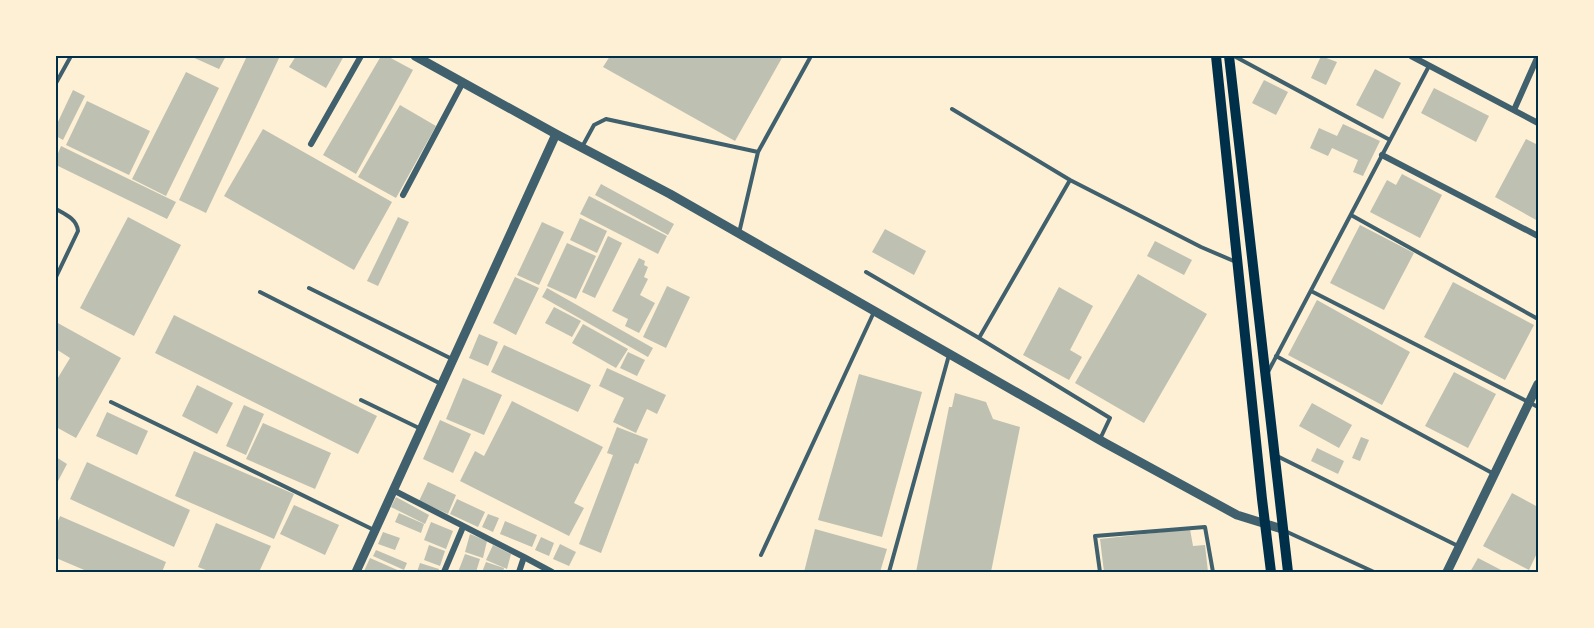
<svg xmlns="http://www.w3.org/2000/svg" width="1594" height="628" font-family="'DejaVu Sans',sans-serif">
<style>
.building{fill:#bec0b2}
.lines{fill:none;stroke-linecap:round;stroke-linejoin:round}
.service{stroke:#3f606c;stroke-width:4}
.minor{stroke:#3f606c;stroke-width:6}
.tertiary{stroke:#3f606c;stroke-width:9}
.secondary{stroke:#003049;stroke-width:10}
.neatline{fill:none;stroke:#003049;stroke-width:2}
</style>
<rect width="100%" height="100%" fill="#fdf0d5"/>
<path class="building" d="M190,56H226L219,69Z
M247,56H280L206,213L179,200Z
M296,56H344L326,88L289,67Z
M381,56H387L413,70L356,174L323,155Z
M610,56H783L735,141L603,67Z
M1321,56L1337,62L1326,85L1311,78Z
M1375,69L1401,83L1383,119L1356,105Z
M186,72L219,88L166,196L132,179Z
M1264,80L1288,92L1276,115L1252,103Z
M1434,88L1489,116L1476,142L1421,113Z
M73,90L85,96L63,140L56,136V126Z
M87,101L150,131L129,175L66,145Z
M400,105L436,126L396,198L358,177Z
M1343,124L1380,141L1363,176L1353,172L1358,160L1332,148L1328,156L1310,148L1319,128L1337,136Z
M263,129L392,202L354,270L224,196Z
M1526,139L1538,145V221L1495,197Z
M61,146L176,202L167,219L56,165V158Z
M1402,174L1442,195L1420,238L1370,212L1387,180L1396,185Z
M601,184L674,224L668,235L595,195Z
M589,196L667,236L658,254L580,214Z
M128,217L181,245L134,336L80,308Z
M398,217L409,222L378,286L367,281Z
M580,218L607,231L597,253L570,240Z
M542,222L564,232L539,285L517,275Z
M1360,225L1414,253L1384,310L1330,283Z
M885,229L926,251L914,275L872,252Z
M608,236L622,243L595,298L582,292Z
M1155,241L1192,260L1184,275L1147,256Z
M567,243L596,256L576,299L547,286Z
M639,258L645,261L644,265L648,267L644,277L648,279L640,295L655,303L639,333L625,326L628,319L612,311Z
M1138,274L1207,314L1144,423L1075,383Z
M515,277L539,288L516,335L493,323Z
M1453,282L1534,325L1505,380L1424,337Z
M667,286L690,297L666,348L643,337Z
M1059,287L1093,306L1070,350L1082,357L1069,380L1023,355Z
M547,288L653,348L648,357L542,297Z
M1317,300L1410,352L1382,405L1288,355Z
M554,307L581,321L572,337L545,323Z
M174,315L377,416L358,454L155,353Z
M56,322L121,358L76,438L56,427V381L70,358L56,349Z
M583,324L628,349L616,368L572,343Z
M479,334L498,342L488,366L469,358Z
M504,345L591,385L578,412L491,372Z
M628,352L645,360L637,376L620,368Z
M607,368L666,395L657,414L647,409L636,433L613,422L624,398L599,386Z
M1454,372L1496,394L1468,448L1425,426Z
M859,374L922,392L882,537L818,520Z
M463,378L502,395L484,435L446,419Z
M197,385L233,403L217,434L182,416Z
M955,393L986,402L993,419L1020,427L991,572H916L949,407H952Z
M512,401L603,447L574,503L584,508L569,536L460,481L475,451L484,456Z
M1312,403L1352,425L1339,448L1299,426Z
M244,405L264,414L246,455L226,446Z
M107,412L148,431L137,455L96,436Z
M440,420L471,434L453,473L423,459Z
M263,423L331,453L315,489L246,459Z
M617,427L648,439L638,464L635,463L601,553L579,544L613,455L607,453Z
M1361,437L1369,440L1360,461L1352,458Z
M1317,448L1344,461L1338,474L1311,461Z
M194,451L294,494L274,539L175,496Z
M56,457L67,464L56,485Z
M87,462L190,510L174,547L70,499Z
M428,482L456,495L448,514L419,501Z
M1512,493L1538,507V551L1529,570L1483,546Z
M396,497L429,515L425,524L391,507Z
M457,499L485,512L478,527L450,514Z
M294,505L339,525L325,555L280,534Z
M399,513L424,524L421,533L395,522Z
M488,514L499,518L493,532L482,527Z
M60,516L166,562L162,572H89L56,558V526Z
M505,521L537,535L532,547L500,534Z
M431,522L453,531L446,549L424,540Z
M216,523L271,546L259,572H211L198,567Z
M815,529L887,549L880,572H804Z
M1190,529L1193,546L1205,545L1208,572H1104L1100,539Z
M383,532L400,538L395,550L378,544Z
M470,534L487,541L483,558L465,552Z
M541,537L554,543L549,556L535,550Z
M560,544L576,552L569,566L553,559Z
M429,545L445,551L440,566L424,560Z
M493,545L511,554L507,569L486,560Z
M376,550L407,563L404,570L373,556Z
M465,554L480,559L476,572H458Z
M370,558L402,572H367L364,571Z
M1478,558L1505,572H1470Z
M486,562L504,568L503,572H482Z
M420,563L439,569L438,572H417Z"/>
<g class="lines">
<path class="service" d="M175,56H177
M1234,56L1390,140
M56,83L71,56
M952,109L1070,180L1201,247L1236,262
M582,147L594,125L606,119L758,152
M56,209C65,214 77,219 78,231L56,277
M1351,215L1538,319
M739,233L758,152L811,56
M866,272L979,338L1070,180
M309,288L452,359
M1311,291L1538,407
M260,292L441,384
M979,338L1110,418L1100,439
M1276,356L1494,474
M1268,372L1429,66
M361,400L421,429
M111,402L374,530
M1277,456L1458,546
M1285,531L1374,572
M761,555L874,312
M889,572L949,355
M1100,572L1095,536L1205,527L1213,572"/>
<path class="minor" d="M1411,56L1538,123
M1514,110L1538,56
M311,144L361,56
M1382,155L1538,236
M403,195L463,82
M393,490L524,557L519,572
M524,557L552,572
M444,572L463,527"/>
<path class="tertiary" d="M415,56L556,134L670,194L1105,443L1237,515L1282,529
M356,572L556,134
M1447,572L1538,384"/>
<path class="secondary" d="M1216,56L1262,499L1271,572
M1229,56L1288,572"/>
</g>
<rect width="1594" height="628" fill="none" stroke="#fdf0d5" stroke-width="114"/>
<rect x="57" y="57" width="1480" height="514" class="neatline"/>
</svg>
